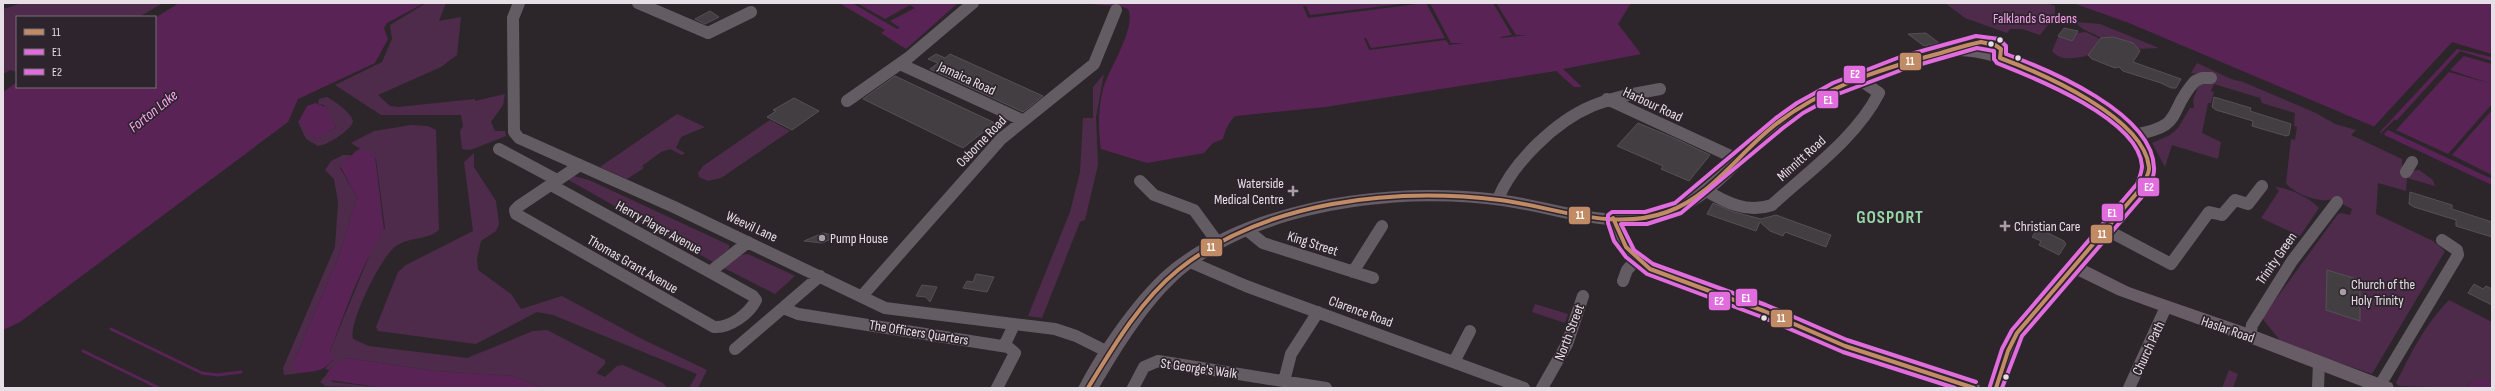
<svg xmlns="http://www.w3.org/2000/svg" width="2495" height="391" font-family="'Sofia Sans Condensed',sans-serif">
<style>
.green{fill:#4e2b4b}
.water{fill:#592455}
.pier{fill:#2c262b}
.lines{fill:none;stroke-linecap:round;stroke-linejoin:round}
.stream{stroke:#592455;stroke-width:3}
.building{fill:#433e42;stroke:#555054}
.street{stroke:#645c63;stroke-width:12}
.secondary{fill:#685d66;fill-rule:evenodd}
.primary{fill:#665c65;fill-rule:evenodd}
.bus-1-casing{stroke:#2e242d;stroke-width:7}
.bus-2-casing{stroke:#2e242d;stroke-width:7}
.bus-3-casing{stroke:#2e242d;stroke-width:7}
.bus-1{stroke:#c18c65;stroke-width:4}
.bus-2{stroke:#e06cde;stroke-width:4}
.bus-3{stroke:#e06cde;stroke-width:4}
.bus-dot{fill:#e6dfe5;stroke:#2e242d;stroke-width:1.5}
.poi-dot{fill:#a59ea4;stroke:#2e242d;stroke-width:1.5}
.labels{text-anchor:middle;stroke-width:3.5;stroke-linejoin:round;paint-order:stroke}
.park-label{font-size:14px;fill:#f6a1ee;stroke:#2e242d}
.street-label{font-size:14px;fill:#e6dfe5;stroke:#2e242d}
.poi-label{font-size:14px;fill:#e6dfe5;stroke:#2e242d;text-anchor:start}
.water-label{font-size:15px;font-style:italic;fill:#fca7f4;stroke:#2e242d}
.district-label{font-size:18px;font-weight:bold;letter-spacing:1px;fill:#96d8a3;stroke:#2e242d}
.line-badge{stroke:#2e242d;stroke-width:1.5}
.badge-label{font-size:11px;text-anchor:middle;font-weight:bold;fill:#fff}
</style>
<rect width="100%" height="100%" fill="#2c262b"/>
<path class="green" d="M22,3H163L139,17H17V72L10,70L3,74V9Z
M426,3H446L439,21L461,17L457,55L441,67L378,95L390,106L398,107L475,99V101L505,94L503,105L491,122L495,131H505L506,136L470,150L462,149L460,131L463,126L461,115H381L335,85L382,62L392,39L390,25Z
M1945,3H2046L2055,6V16L2040,35L2022,29H2010L2007,33L1965,18Z
M2076,22L2100,24L2159,48L2138,49C2129,39 2114,37 2101,38C2093,32 2081,31 2076,22Z
M2086,32L2100,39L2089,55C2077,58 2061,62 2052,51L2059,35Z
M2197,63L2231,79L2243,82L2316,113L2335,124L2356,130L2351,135L2402,159V172L2419,170L2433,180L2435,186L2407,178L2406,191L2378,183L2376,214L2433,241L2445,251L2372,374L2282,343L2262,318L2338,214L2342,213L2350,215L2352,209L2332,199C2320,204 2293,193 2286,183L2291,139L2295,140L2297,127L2294,126L2295,113L2262,103L2260,98L2214,84L2211,91L2214,92L2211,103H2208L2202,133L2221,142L2218,159L2172,145L2165,167L2152,143L2170,135L2178,128L2190,108H2194L2193,100L2198,87L2196,86L2204,75L2191,73Z
M1104,74L1096,117L1098,165L1085,220L1080,222L1042,318L1028,316L1070,212L1080,172L1083,118H1093V87Z
M327,97C334,101 352,113 353,121C353,129 326,146 318,146L306,139L298,122L300,119L306,131L315,138L335,128L336,127L324,105L318,104L319,99Z
M677,114L705,127L681,137L676,148L685,153L682,155L670,149L661,152L642,166L644,168L627,179L600,167Z
M770,120L790,131L721,178L708,181L699,177L698,173L703,166Z
M411,125L428,126L436,130L439,230C428,240 409,237 396,246C382,255 348,323 353,339L369,346L467,358L533,331L547,330L605,360V364L596,373L605,377L617,366L623,365L663,383L667,388H543L513,376L435,371L346,358L336,363L329,370L325,369L333,360L330,351L372,249L385,228L376,159L351,143L374,131Z
M474,153V167L496,201L499,224L496,231L481,241L477,259L478,270L511,294L521,309L562,296L642,339L707,370L698,388H689L697,374L553,315L537,312L476,344L378,331L376,327L398,272L406,265L473,231L464,162Z
M343,155H351L340,168L357,197L339,256L294,361V368L297,373H301L284,375L283,368L335,247L338,202L334,179L325,170L331,161Z
M573,176L589,180L729,245V249L713,262L567,179Z
M2275,187C2287,187 2312,199 2319,208L2300,236L2261,218L2279,191Z
M748,254L795,276L775,294L724,268L741,255Z
M2449,300L2492,322V381C2482,379 2472,379 2466,388L2399,386L2396,383C2411,353 2425,324 2449,300Z
M1535,304L1568,314L1565,323L1532,312Z
M2229,370L2238,374L2233,388H2222Z
M326,375L333,382L385,388L325,386L320,382Z"/>
<path class="water" d="M179,3H424L387,23L384,28L388,39L375,63L298,99L288,122L20,322L3,330V92L17,82V87H155V18Z
M839,3H958L906,49L881,33L885,30Z
M1081,3H1631L1618,24L1641,54L1563,69L1582,87H1574L1556,71L1325,107L1236,116C1229,120 1225,131 1223,139L1213,143L1204,153L1147,163L1101,149C1098,129 1098,109 1103,89C1109,69 1137,27 1128,9L1123,7Z
M2073,3H2492V185L2382,134L2375,127L2129,23Z
M315,103L326,107L336,127L318,138C308,138 302,127 300,119L307,106Z
M362,148L375,156L384,230C360,267 346,310 330,351L334,357C327,372 311,372 297,373L294,369V361L339,256L357,197L340,166L356,151Z
M346,358L435,371L513,376L543,388H385L329,380L326,375C331,367 337,360 346,358Z
M2479,379L2492,381V388H2466L2473,381Z"/>
<path class="pier" d="M852,3H857L885,19L910,5L915,8L890,21L900,28L897,29Z
M1409,3H1425L1308,18L1303,6H1306L1310,15Z
M1426,3H1430L1451,43H1464L1449,45L1446,40L1369,50L1364,38H1366L1371,48L1445,38Z
M1493,3H1496L1516,35H1529L1501,38L1500,37L1512,35Z
M2452,42L2492,54V57L2457,49L2379,133L2373,128L2380,120Z
M2460,51L2492,61V64L2464,56L2450,70L2492,84L2449,72L2396,130L2448,154L2492,104V110L2452,155L2492,175V179L2388,130L2382,136L2380,134L2394,120H2397Z"/>
<g class="lines">
<path class="stream" d="M111,329L202,373L217,375L241,372
M83,351L159,388"/>
</g>
<path class="building" d="M710,11L719,17L705,24L695,19Z
M2064,28L2078,31L2072,41L2058,36Z
M1926,33L1939,43L1924,46L1908,34Z
M2113,37L2133,43L2140,51L2133,62L2181,79L2176,88H2171L2161,83L2123,71L2119,67L2115,68L2092,59L2088,55L2101,38Z
M936,54L945,58L950,54L1043,96L1023,112L930,69L938,63L928,59Z
M895,76L995,123L963,148L863,99Z
M2214,97L2251,108L2250,111L2291,124L2289,135L2286,136L2252,126L2253,121L2216,110L2212,107Z
M794,98L819,111L792,130L767,117L776,111L773,110Z
M1638,123L1674,138L1710,155L1689,181L1661,169L1663,166L1617,146Z
M2410,192L2452,205V209L2492,222V237L2456,226V220L2414,207L2409,204Z
M1713,203L1734,212L1761,219L1776,215L1831,235L1826,247L1785,232L1783,236L1770,231L1760,222L1756,231L1707,214Z
M2038,228L2064,241L2066,244L2059,255L2039,245L2041,241L2032,237Z
M823,233L838,236L822,243L804,241Z
M2327,270L2360,280V321L2326,310Z
M976,274L994,277L987,292L963,288L967,281L973,282Z
M2474,284L2483,289L2486,286L2492,289V305L2468,293Z
M922,285L937,287L930,302L926,297L916,296Z"/>
<g class="lines">
<path class="street" d="M519,3L513,18L514,132L519,138L674,207L885,308L1055,329L1076,336L1110,353
M638,3L708,33L751,12
M900,64L1022,120
M1607,99L1737,159
M847,101L908,58L973,3
M2133,135C2186,126 2166,113 2195,81L2202,78H2211
M499,149L557,180
M580,165L519,206L515,210L516,214L714,327C730,328 749,314 756,300L753,296L710,272
M2406,172L2412,162
M1140,181L1154,195L1194,210L1218,243
M551,185L710,272L748,242
M1703,189C1725,202 1747,214 1772,205C1809,171 1856,138 1879,93L1859,79
M1498,199C1512,163 1556,121 1592,106C1614,97 1637,93 1660,89
M1613,218C1620,241 1629,256 1650,269L1764,311L1845,346L1974,388
M2105,229L2171,264L2209,212L2222,215L2235,200L2248,204L2262,186
M1247,230L1263,243L1373,278
M1188,261L1246,286L1524,388
M1353,272L1382,226
M1623,281L1627,270L1635,261
M862,296L1001,139L1094,64L1116,10
M783,308L798,314L1008,347L1015,353L997,388
M2250,336L2252,325L2292,261L2337,202
M1004,346L1014,325
M735,349L820,276
M1454,362L1470,331
M1284,381L1291,354L1318,312
M2380,385L2458,255L2457,250L2442,240
M1133,388L1144,367L1158,361L1326,388
M1542,388L1567,344L1583,296
M2129,388L2166,307
M2318,388L2319,362"/>
<path class="secondary" d="M2025,62C2057,70 2163,131 2156,170C2151,197 2104,242 2085,265L2129,287L2256,331L2392,383L2394,388H2366L2244,341L2117,295L2076,275L2024,337L2005,388H1987L1999,351L2011,328L2135,185C2136,180 2141,173 2140,168C2138,124 2055,85 2020,69L2018,66L2020,63Z"/>
<path class="primary" d="M1961,46L1989,50L2031,63L2033,66L2025,71C2002,65 1982,56 1958,56C1900,55 1806,105 1764,144C1736,171 1707,206 1669,219C1614,237 1557,214 1502,206C1404,192 1263,208 1184,274C1149,304 1122,349 1099,388H1078C1098,349 1138,290 1173,263C1258,198 1394,181 1498,194C1550,200 1607,224 1659,209C1698,197 1731,153 1762,127C1810,87 1898,46 1961,46Z"/>
<defs>
<path id="bus-1" d="M1613,218L1626,247L1650,269L1764,311L1845,346L1974,388
M1088,388C1113,347 1140,301 1178,270C1264,201 1393,187 1500,200C1555,207 1612,232 1667,212C1709,197 1736,157 1770,129C1818,89 1877,70 1937,54C1951,50 1966,45 1981,42L1995,45L2001,49L2000,58C2041,73 2144,117 2149,167C2150,173 2144,181 2142,187L2017,333L2008,351L1996,388"/>
<path id="bus-2" d="M1976,382L1847,340L1766,305L1653,264L1634,250L1621,224H1647L1681,213L1783,128L1803,113L1838,94L1904,69L1977,48L1994,51V59L1997,63C2035,78 2139,119 2142,166C2142,172 2139,179 2137,184L2012,330L2002,349L1990,386"/>
<path id="bus-3" d="M1955,388L1843,352L1762,317L1647,274L1626,257L1614,241L1608,223V215L1612,212H1645L1675,203L1776,118L1797,103L1833,83L1900,57L1976,36L1999,39L2006,46V54C2049,70 2153,113 2154,168C2155,176 2150,184 2147,191L2022,336L2002,388"/>
</defs>
<use href="#bus-1" class="bus-1-casing"/>
<use href="#bus-2" class="bus-2-casing"/>
<use href="#bus-3" class="bus-3-casing"/>
<use href="#bus-1" class="bus-1"/>
<use href="#bus-2" class="bus-2"/>
<use href="#bus-3" class="bus-3"/>
</g>
<g class="bus-dot">
<circle cx="2000" cy="40" r="3.5"/>
<circle cx="1991" cy="44" r="3.5"/>
<circle cx="2018" cy="58" r="3.5"/>
<circle cx="1764" cy="318" r="3.5"/>
<circle cx="2006" cy="377" r="3.5"/>
</g>
<g class="poi-dot">
<path d="M1291 185h4v4h4v4h-4v4h-4v-4h-4v-4h4z"/>
<path d="M2003 220h4v4h4v4h-4v4h-4v-4h-4v-4h4z"/>
<circle cx="822" cy="238" r="4"/>
<circle cx="2343" cy="292" r="4"/>
</g>
<g class="labels">
<g class="park-label">
<text x="2035" y="23">Falklands Gardens</text>
</g>
<g class="street-label">
<text transform="translate(967 78) rotate(25)" y="5">Jamaica Road</text>
<text transform="translate(1653 104) rotate(25)" y="5">Harbour Road</text>
<text transform="translate(981 141) rotate(-46)" y="5">Osborne Road</text>
<text transform="translate(1801 158) rotate(-42)" y="5">Minnitt Road</text>
<text transform="translate(752 226) rotate(25)" y="5">Weevil Lane</text>
<text transform="translate(659 227) rotate(29)" y="5">Henry Player Avenue</text>
<text transform="translate(1313 243) rotate(18)" y="5">King Street</text>
<text transform="translate(2276 258) rotate(-55)" y="5">Trinity Green</text>
<text transform="translate(633 264) rotate(30)" y="5">Thomas Grant Avenue</text>
<text transform="translate(1361 311) rotate(20)" y="5">Clarence Road</text>
<text transform="translate(2228 329) rotate(19)" y="5">Haslar Road</text>
<text transform="translate(919 332) rotate(9)" y="5">The Officers Quarters</text>
<text transform="translate(1569 332) rotate(-69)" y="5">North Street</text>
<text transform="translate(2148 348) rotate(-65)" y="5">Church Path</text>
<text transform="translate(1199 368) rotate(8)" y="5">St George's Walk</text>
</g>
<g class="poi-label">
<text x="1284" y="188" text-anchor="end">Waterside<tspan x="1284" dy="16">Medical Centre</tspan></text>
<text x="2014" y="231">Christian Care</text>
<text x="830" y="243">Pump House</text>
<text x="2351" y="289">Church of the<tspan x="2351" dy="16">Holy Trinity</tspan></text>
</g>
<g class="water-label">
<text transform="translate(153 111) rotate(-39)" y="5">Forton Lake</text>
</g>
<g class="district-label">
<text x="1890" y="223">GOSPORT</text>
</g>
</g>
<g class="line-badge">
<rect x="1899" y="52" width="23" height="19" rx="4" fill="#c18c65"/>
<rect x="1843" y="65" width="23" height="19" rx="4" fill="#e06cde"/>
<rect x="1816" y="90" width="23" height="19" rx="4" fill="#e06cde"/>
<rect x="2137" y="177" width="23" height="20" rx="4" fill="#e06cde"/>
<rect x="2101" y="203" width="23" height="19" rx="4" fill="#e06cde"/>
<rect x="1568" y="206" width="23" height="19" rx="4" fill="#c18c65"/>
<rect x="2090" y="224" width="23" height="20" rx="4" fill="#c18c65"/>
<rect x="1200" y="238" width="23" height="19" rx="4" fill="#c18c65"/>
<rect x="1735" y="288" width="23" height="19" rx="4" fill="#e06cde"/>
<rect x="1708" y="291" width="23" height="20" rx="4" fill="#e06cde"/>
<rect x="1770" y="309" width="23" height="19" rx="4" fill="#c18c65"/>
</g>
<g class="badge-label">
<text x="1910" y="65">11</text>
<text x="1855" y="78">E2</text>
<text x="1828" y="104">E1</text>
<text x="2149" y="191">E2</text>
<text x="2112" y="217">E1</text>
<text x="1580" y="219">11</text>
<text x="2102" y="238">11</text>
<text x="1211" y="251">11</text>
<text x="1746" y="302">E1</text>
<text x="1719" y="305">E2</text>
<text x="1781" y="322">11</text>
</g>
<rect width="2495" height="391" fill="none" stroke="#e6dfe5" stroke-width="8"/>
<rect x="16" y="16" width="140" height="72" fill="#2e242d" stroke="#786f77"/>
<rect x="24" y="29" width="20" height="6" fill="#c18c65" stroke="#786f77"/>
<text x="52" y="36" font-size="12" fill="#e6dfe5">11</text>
<rect x="24" y="49" width="20" height="6" fill="#e06cde" stroke="#786f77"/>
<text x="52" y="56" font-size="12" fill="#e6dfe5">E1</text>
<rect x="24" y="69" width="20" height="6" fill="#e06cde" stroke="#786f77"/>
<text x="52" y="76" font-size="12" fill="#e6dfe5">E2</text>
</svg>
